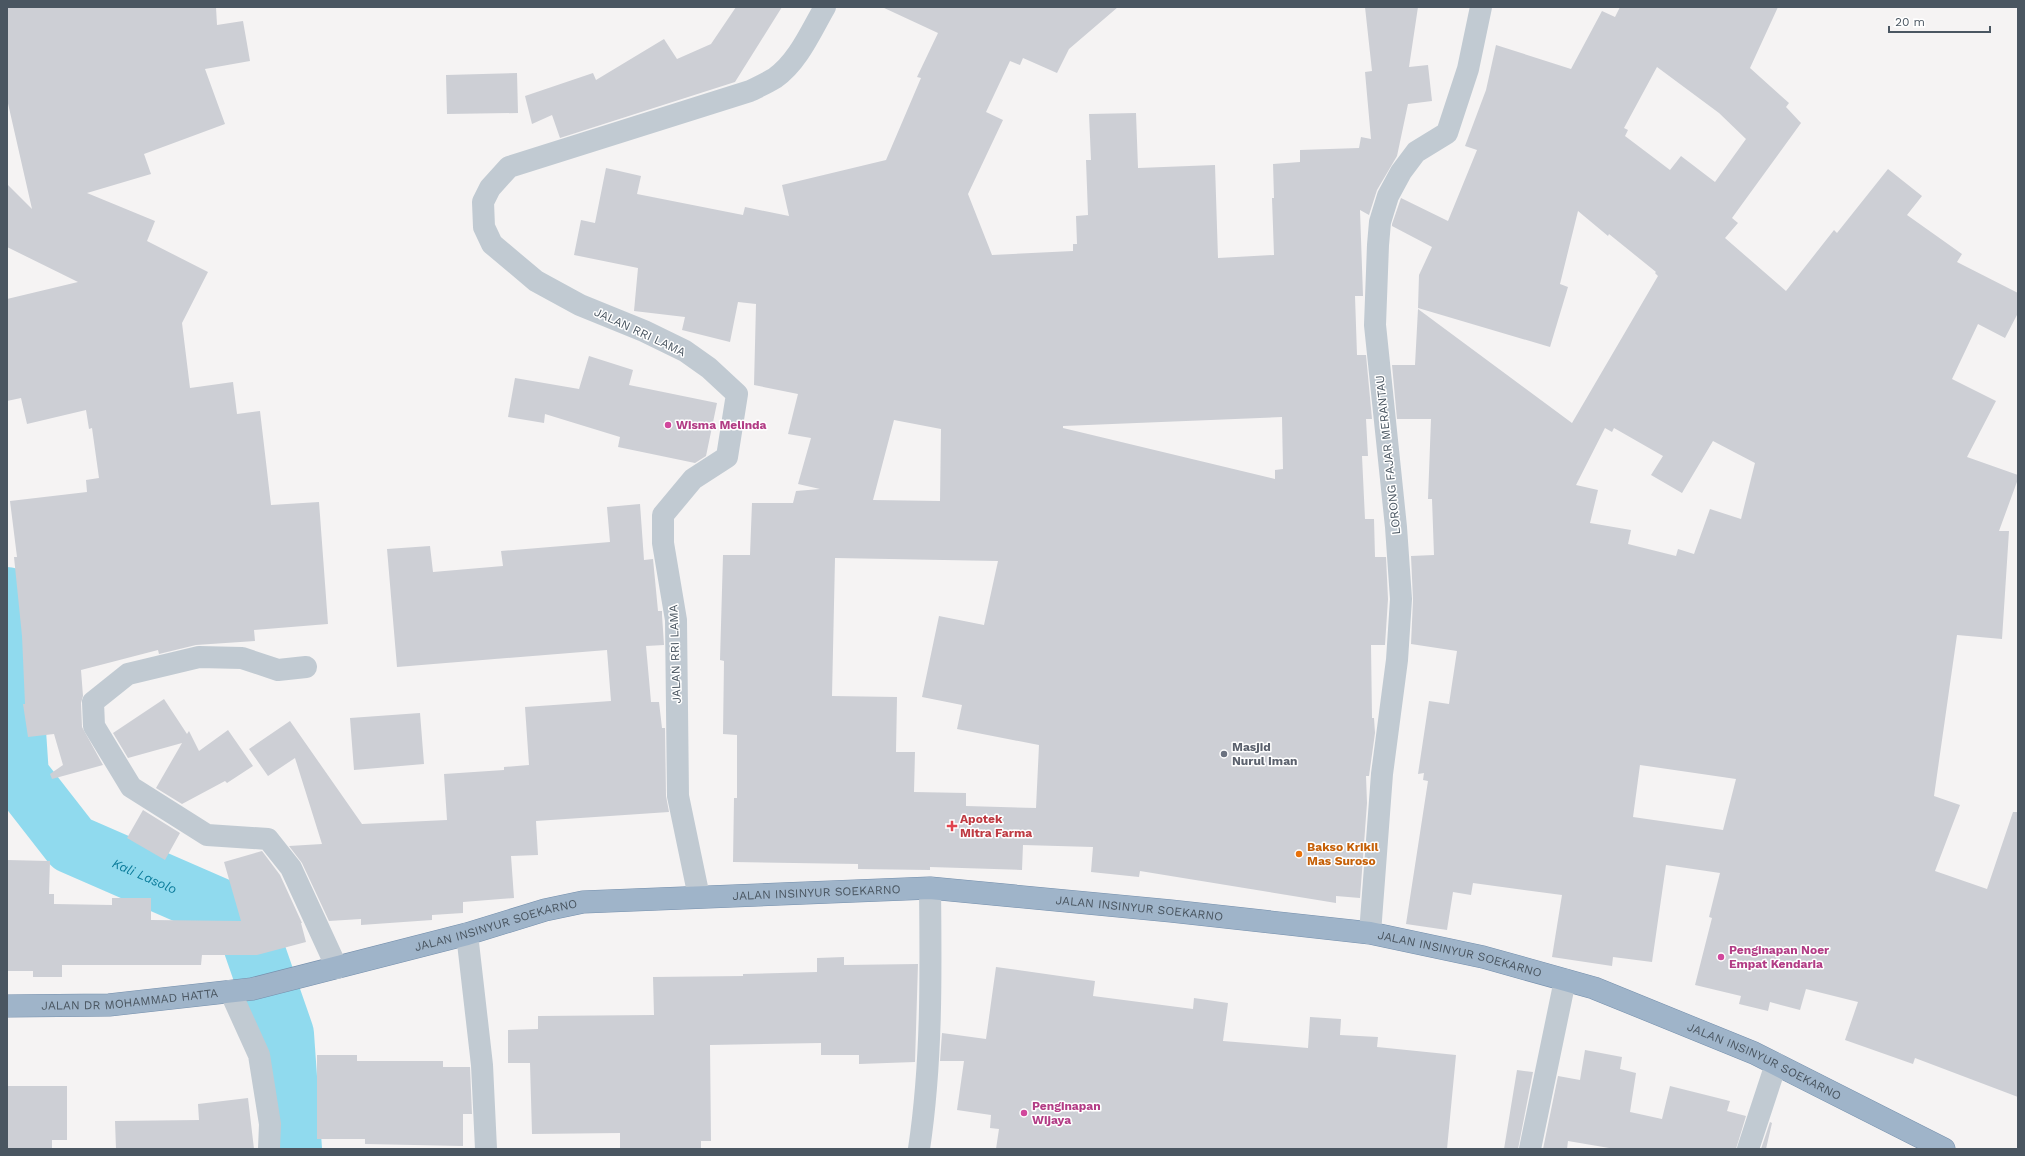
<svg xmlns="http://www.w3.org/2000/svg" width="2025" height="1156" font-family="'Work Sans',sans-serif">
<style>
.lines{fill:none;stroke-linecap:round;stroke-linejoin:round}
.river{stroke:#90daee;stroke-width:60}
.building{fill:#cdcfd5;fill-rule:evenodd}
.trunk-casing{stroke:#7690ad;stroke-width:23}
.minor{stroke:#c1cad2;stroke-width:22}
.trunk{stroke:#9fb4c9;stroke-width:22}
.hotel-dot{fill:#d1479c;stroke:#fff;stroke-width:1.5}
.worship-dot{fill:#6b7280;stroke:#fff;stroke-width:1.5}
.health-dot{fill:#e0444e;stroke:#fff;stroke-width:1.5}
.food-dot{fill:#e8710a;stroke:#fff;stroke-width:1.5}
.labels{text-anchor:middle;stroke-width:3;stroke-linejoin:round;paint-order:stroke}
.street-label{font-size:12px;fill:#4a5661;stroke:#fff}
.hotel-label{font-size:12px;font-weight:bold;fill:#b23c85;stroke:#fff;text-anchor:start}
.worship-label{font-size:12px;font-weight:bold;fill:#5b616d;stroke:#fff;text-anchor:start}
.health-label{font-size:12px;font-weight:bold;fill:#be3a42;stroke:#fff;text-anchor:start}
.food-label{font-size:12px;font-weight:bold;fill:#c56008;stroke:#fff;text-anchor:start}
.water-label{font-size:13px;font-style:italic;fill:#0c7c9b;stroke:#fff}
</style>
<rect width="100%" height="100%" fill="#f5f3f3"/>
<g class="lines">
<path class="river" id="s1" d="M7,597L19,776L72,844L244,919L284,1034L292,1149"/>
</g>
<path class="building" d="M7,7H216L217,25L243,21L250,61L205,69L225,124L144,154L151,174L87,193L155,221L147,241L208,272L182,323L190,388L233,382L237,414L260,411L271,505L319,502L328,624L254,630L255,641L196,645L159,654L158,650L81,670L83,696L81,703L82,727L103,765L52,779L50,774L63,765L54,734L28,737L23,704H25L22,636L14,557H17L10,501L87,492L86,480L99,478L92,428L89,429L86,410L27,424L21,398L7,401V299L78,282L7,247V184L32,209L7,99Z
M736,7H782L735,82L560,138L552,115L532,124L525,96L593,73L596,80L664,39L677,59L711,44Z
M882,7H1118L1069,49L1057,73L1023,58L1020,65L1010,61L986,112L1003,120L968,194L992,255L1073,251V244H1077L1076,216L1088,215L1086,160H1091L1089,114L1136,113L1138,168L1215,165L1218,258L1274,255L1272,198H1274L1273,164L1300,162V150L1359,148L1361,137L1371,139L1365,72L1372,71L1365,7H1418L1409,67L1428,65L1432,101L1408,104L1397,156L1377,190L1369,215L1360,210L1363,296H1355L1357,355H1366L1372,419H1366L1368,456H1362L1365,519H1374L1375,557H1386L1388,599L1385,645H1371L1372,718H1374L1375,733L1369,776H1366L1367,803L1360,898L1336,896V903L1140,871L1139,877L1091,872L1093,847L1023,845L1022,870L930,867V870L858,869V864L733,862L734,798H737V735L723,734L724,661L720,660L723,555H750L752,503H793L796,491L820,489L798,484L811,438L788,434L798,394L754,385L756,304L738,302L730,342L682,330L685,317L634,311L638,268L574,255L581,220L595,223L606,168L641,176L637,194L743,215L745,207L789,216L782,185L886,160L921,78L917,77L938,33ZM1282,417L1283,469L1275,470V479L1063,428V426ZM894,420L941,429L940,501L873,500ZM835,558L998,561L984,625L939,616L922,697L962,705L957,729L1039,745L1036,808L966,806V793L914,792L915,752H896L897,697L832,696Z
M1620,7H1778L1750,68L1789,103L1786,107L1801,123L1732,218L1738,223L1725,238L1786,291L1834,230L1837,233L1888,169L1922,196L1907,215L1962,254L1957,262L2018,293V313L2005,338L1978,324L1952,379L1996,401L1967,457L2018,475V479L1999,531H2009L2002,639L1957,635L1934,796L1960,805L1935,871L1987,889L2013,812H2018V1097L1915,1058L1913,1064L1845,1040L1858,1002L1806,989L1800,1010L1770,1002L1768,1011L1739,1004L1741,996L1695,985L1712,918L1709,917L1720,873L1666,865L1652,962L1613,957L1612,966L1552,957L1562,895L1473,883L1471,895L1453,892L1447,930L1406,924L1428,781L1423,780L1424,773L1418,774L1429,701L1449,704L1457,651L1411,644L1413,600L1411,556L1434,555L1432,499H1428L1431,419H1397L1392,365H1415L1418,309L1572,423L1658,276L1655,273L1656,272L1609,234L1608,236L1578,211L1560,284L1568,287L1550,347L1418,308L1419,275L1432,247L1392,226V224L1401,198L1448,221L1477,150L1465,146L1486,90L1496,45L1571,69L1602,11L1615,17ZM1657,67L1719,113L1746,139L1715,182L1681,156L1670,170L1625,136L1628,130L1624,128ZM1605,428L1612,432L1614,428L1663,456L1651,475L1682,493L1713,441L1755,463L1741,519L1710,509L1694,554L1678,549L1676,556L1628,544L1631,530L1590,523L1598,490L1576,485ZM1640,765L1736,779L1723,830L1633,817Z
M517,73L518,113L447,114L446,75Z
M589,356L633,370L629,385L717,403L706,456L695,463L618,447L620,437L545,414L544,423L508,417L515,378L579,389Z
M640,504L644,560L653,559L658,611H662V615L664,645L646,646L651,702H659L662,728H665L666,796L669,812L536,821L538,855L511,856L514,898L463,902V913L432,915V920L361,925V919L329,921L302,863L289,846L322,844L295,758L268,776L249,749L290,721L362,824L447,820L444,774L504,770V767L529,765L525,707L611,701L607,650L397,667L387,549L430,546L433,572L503,566L501,551L610,542L607,507Z
M164,699L187,734L189,731L199,751L228,730L253,766L227,783L225,781L182,804L156,788L182,743L128,758L113,733Z
M420,713L424,764L354,770L350,718Z
M143,810L180,833L165,860L127,838Z
M262,851L280,875L302,923H301L306,942L257,955H202L201,965H62V977H33V971H7V860L50,861L49,894H54V904L112,905V898H151V920L241,921L224,862Z
M844,957V965L918,964L915,1062L859,1064V1055H821V1043L710,1045L711,1141H701V1149H620V1133L532,1134L530,1063H508V1030L538,1029V1016L654,1015L653,977L743,976V974L817,972V958Z
M996,967L1095,981L1093,996L1193,1009L1194,998L1228,1003L1223,1041L1308,1048L1310,1017L1341,1019L1340,1035L1378,1037L1377,1047L1456,1055L1447,1149H996L999,1129L990,1128L991,1115L957,1110L964,1061H940L942,1033L986,1039Z
M1585,1050L1622,1057L1620,1069L1636,1073L1630,1112L1662,1119L1670,1086L1730,1101L1727,1111L1746,1116L1736,1149H1615L1568,1141L1567,1149H1543L1558,1076L1580,1080Z
M317,1055H357V1061H443V1067H470L472,1114H463V1146L365,1144V1139H317Z
M1517,1070L1533,1072L1518,1149H1504Z
M7,1086H67V1140H52V1149H7Z
M248,1098L254,1149H116L115,1121L199,1120L198,1104Z
M1770,1122L1772,1123L1766,1149H1761Z"/>
<g class="lines">
<defs>
<g id="trunk">
<path id="s2" d="M7,1006L109,1005L252,989L467,934L545,910L583,902L930,888L1171,911L1370,933L1483,957L1594,988L1754,1053L1944,1149"/>
</g>
</defs>
<use href="#trunk" class="trunk-casing"/>
<path class="minor" d="M306,667L278,670L242,658L199,657L128,674L93,702L94,726L131,787L207,835L268,839L291,868L337,968
M699,897L678,796L676,620L663,543V515L693,479L727,457L737,394L709,368L685,351L644,331L580,305L536,281L492,244L484,227L483,202L490,188L509,167L750,91C758,87 767,83 775,78C798,62 811,31 825,7
M1370,933L1382,774L1397,660L1401,599L1396,527L1375,325L1378,245L1380,222L1388,196L1401,172L1416,152L1447,133L1468,69L1481,7
M467,934L482,1065L486,1149
M230,991L259,1055L270,1124L269,1149
M919,1149C932,1062 931,975 930,888
M1530,1149L1565,980
M1748,1149L1776,1064"/>
<use href="#trunk" class="trunk"/>
</g>
<g class="hotel-dot">
<circle cx="668" cy="425" r="4"/>
<circle cx="1721" cy="957" r="4"/>
<circle cx="1024" cy="1113" r="4"/>
</g>
<circle class="worship-dot" cx="1224" cy="754" r="4"/>
<path class="health-dot" d="M950 820h4v4h4v4h-4v4h-4v-4h-4v-4h4z"/>
<circle class="food-dot" cx="1299" cy="854" r="4"/>
<g class="labels">
<g class="street-label">
<text transform="translate(640 332) rotate(25)" y="4">JALAN RRI LAMA</text>
<text transform="translate(1388 455) rotate(-96)" y="4">LORONG FAJAR MERANTAU</text>
<text transform="translate(675 654) rotate(-92)" y="4">JALAN RRI LAMA</text>
<text dy="4" stroke="none"><textPath href="#s2" startOffset="822">JALAN INSINYUR SOEKARNO</textPath></text>
<text dy="4" stroke="none"><textPath href="#s2" startOffset="1146">JALAN INSINYUR SOEKARNO</textPath></text>
<text dy="4" stroke="none"><textPath href="#s2" startOffset="498">JALAN INSINYUR SOEKARNO</textPath></text>
<text dy="4" stroke="none"><textPath href="#s2" startOffset="1470">JALAN INSINYUR SOEKARNO</textPath></text>
<text dy="4" stroke="none"><textPath href="#s2" startOffset="123">JALAN DR MOHAMMAD HATTA</textPath></text>
<text dy="4" stroke="none"><textPath href="#s2" startOffset="1794">JALAN INSINYUR SOEKARNO</textPath></text>
</g>
<g class="hotel-label">
<text x="676" y="429">Wisma Melinda</text>
<text x="1729" y="954">Penginapan Noer<tspan x="1729" dy="14">Empat Kendaria</tspan></text>
<text x="1032" y="1110">Penginapan<tspan x="1032" dy="14">Wijaya</tspan></text>
</g>
<g class="worship-label">
<text x="1232" y="751">Masjid<tspan x="1232" dy="14">Nurul Iman</tspan></text>
</g>
<g class="health-label">
<text x="960" y="823">Apotek<tspan x="960" dy="14">Mitra Farma</tspan></text>
</g>
<g class="food-label">
<text x="1307" y="851">Bakso Krikil<tspan x="1307" dy="14">Mas Suroso</tspan></text>
</g>
<g class="water-label">
<text dy="5" stroke="none"><textPath href="#s1" startOffset="345">Kali Lasolo</textPath></text>
</g>
</g>
<rect width="2025" height="1156" fill="none" stroke="#4a5661" stroke-width="16"/>
<path d="M1889 26v6h101v-6" fill="none" stroke="#4a5661" stroke-width="2"/>
<text x="1895" y="26" font-size="12" fill="#4a5661" stroke="#ffffff" stroke-width="3" paint-order="stroke">20 m</text>
</svg>
